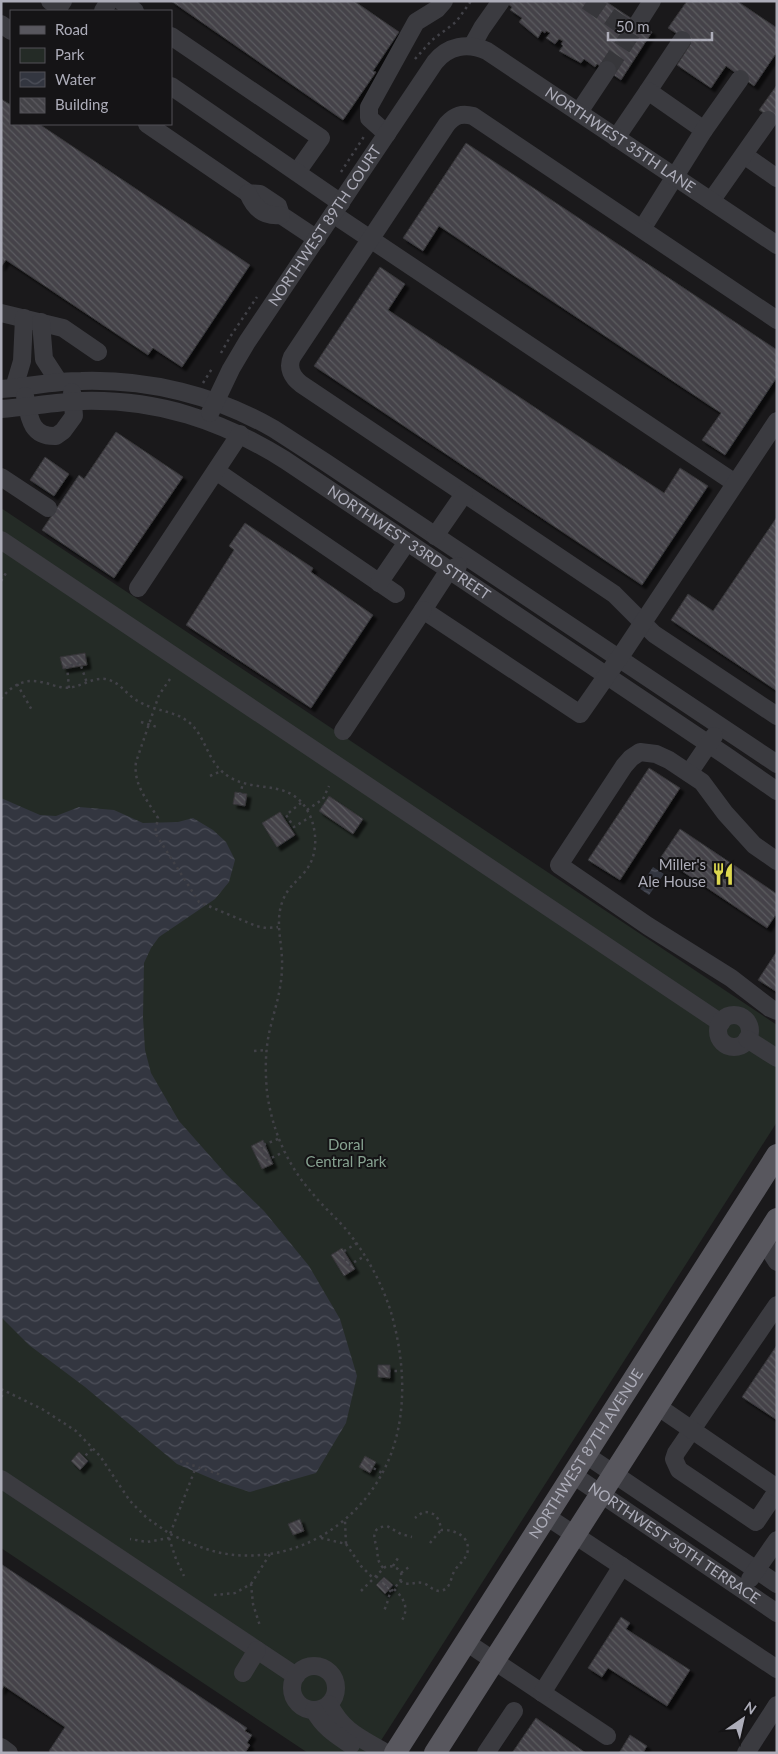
<svg xmlns="http://www.w3.org/2000/svg" width="778" height="1754" font-family="Lato,sans-serif">
<style>
.park{fill:#242b26}
.water{fill:url(#water-waves)}
.building{fill:url(#building-back-hatch);stroke:#353437;filter:url(#shadow)}
.lines{fill:none;stroke-linecap:round;stroke-linejoin:round}
.minor-tunnel{stroke:#37373b;stroke-width:18;stroke-dasharray:18 9;stroke-linecap:butt}
.path{stroke:#414147;stroke-width:2.5;stroke-dasharray:2.5 4;stroke-linecap:butt}
.minor{stroke:#3b3b40;stroke-width:18}
.major{stroke:#58575e;stroke-width:22}
.labels{text-anchor:middle;stroke-width:4;stroke-linejoin:round;paint-order:stroke}
.street-label{font-size:15px;fill:#adadb9;stroke:#151416}
.poi-label{font-size:15px;fill:#adadb9;stroke:#151416;text-anchor:end}
.park-label{font-size:15px;fill:#87a291;stroke:#151416}
</style>
<defs>
<pattern id="water-waves" width="16" height="10" patternUnits="userSpaceOnUse" patternTransform="scale(1.25)"><rect width="16" height="10" fill="#333640"/><path d="M0 5q4-4 8 0t8 0" fill="none" stroke="#4e505a"/></pattern>
<pattern id="building-back-hatch" width="6" height="6" patternUnits="userSpaceOnUse" patternTransform="scale(1.25)"><rect width="6" height="6" fill="#444348"/><path d="M-1 5l2 2M0 0l6 6M5-1l2 2" fill="none" stroke="#5c5b60"/></pattern>
<filter id="shadow"><feDropShadow dx="4" dy="4" stdDeviation="1" flood-color="#0009"/></filter>
</defs>
<rect width="100%" height="100%" fill="#1a191b"/>
<path class="park" d="M1,508L777,1025V1122L373,1753H308L1,1548Z"/>
<path class="water" d="M1,798L40,815L56,816L79,807L114,810L143,823L178,822L193,818L213,830L226,842L235,860L229,882L215,899L159,937L151,948L144,963L143,1017L145,1050L151,1073L179,1121L226,1174L264,1211L309,1266L340,1319L357,1376L346,1423L316,1473L250,1492L222,1483L177,1464L85,1387L29,1345L1,1317Z
M653,867L664,874L649,895L639,888Z"/>
<path class="building" d="M171,1H354L399,32L373,71L376,72L343,120Z
M504,1H605L652,32L621,80L597,64L595,67L584,59L581,63L559,51L563,46L561,44L563,41L559,39L555,44L546,38L550,33L546,31L545,33L542,31L538,38L519,22L522,18L510,10L512,7Z
M687,1H737L777,28V52L754,86L726,66L711,88L677,65L691,43L668,28Z
M777,85V122L759,110Z
M1,99L11,105V124H39L250,265L182,367L153,348L148,355L6,260L1,267Z
M466,143L777,350V377L725,455L702,440L721,413L439,226L423,251L403,238Z
M380,267L405,284L388,310L664,493L680,468L708,486L642,585L314,366Z
M116,432L183,477L114,578L42,530L79,475L84,479Z
M45,457L69,474L54,496L30,480Z
M777,517V691L671,620L688,594L713,611Z
M245,523L313,568L311,572L373,615L311,708L186,625L234,550L229,546Z
M85,653L87,665L63,669L60,657Z
M649,768L680,788L620,880L588,860Z
M235,792L247,794L245,806L233,804Z
M329,796L363,819L353,834L319,811Z
M280,812L295,835L277,847L262,823Z
M680,829L777,894V913L767,928L661,857Z
M777,951V992L758,980Z
M263,1140L273,1164L262,1169L251,1146Z
M342,1248L355,1269L344,1276L331,1255Z
M777,1345V1420L742,1397Z
M378,1365H390V1378L378,1377Z
M79,1452L88,1461L80,1470L71,1461Z
M365,1456L376,1462L370,1473L359,1467Z
M300,1519L304,1531L293,1535L288,1524Z
M1,1564L247,1728L245,1731L252,1735L247,1743L250,1745L245,1753H51L49,1751L65,1727L4,1686L1,1691Z
M384,1577L393,1585L385,1594L376,1585Z
M621,1617L630,1623L626,1629L690,1670L667,1706L608,1668L602,1677L588,1668Z
M536,1718L586,1753H512Z
M630,1735L647,1746L643,1753H619Z"/>
<g class="lines">
<path class="minor-tunnel" d="M587,1L632,32
M607,70L638,23"/>
<path class="path" d="M415,59L432,40L456,22L471,1
M341,172L365,135
M221,353L230,337L257,297
M203,383L213,367
M1,581L8,570
M170,679L159,695L136,762C133,784 147,800 158,818L155,833L199,902L256,926L266,928L278,927
M17,684L33,712
M69,688L67,666L80,663L87,683
M1,699C11,686 24,678 41,682C48,683 54,686 60,687C77,691 90,677 105,679C120,681 126,695 138,701C155,712 177,710 192,725C208,742 208,765 231,778C260,794 294,777 311,818C318,837 317,859 303,874C295,883 287,889 283,900C274,922 283,944 282,966C282,987 276,1005 271,1025C265,1047 265,1070 267,1092C272,1130 287,1165 313,1194C324,1208 338,1219 349,1233C367,1256 381,1282 390,1309C404,1355 408,1409 391,1454C365,1523 294,1567 221,1553C203,1549 187,1542 170,1534L169,1538L147,1542L130,1539
M141,722L157,727
M210,776L221,771
M240,795L243,783
M301,803L286,815L294,827L310,817
M307,810L323,799L329,786
M254,1051L267,1050
M278,1139L261,1146L267,1160L284,1152
M357,1243L341,1253L349,1265L365,1256
M388,1371H401
M1,1389L42,1409L76,1431L100,1456L130,1501L147,1518L170,1534L196,1467
M1,1397L5,1392
M81,1460L93,1448
M180,1461L218,1474L220,1469
M368,1465L382,1473
M169,1538L176,1559L184,1576
M321,1538L346,1544L345,1521
M430,1543L441,1530
M346,1544L361,1566L374,1579
M393,1566L398,1558
M383,1568C377,1561 378,1557 377,1549C374,1537 370,1528 387,1526L401,1534L412,1537
M401,1573L409,1567
M376,1576L391,1592
M400,1581C411,1587 413,1581 423,1583C429,1585 433,1591 440,1591C452,1589 450,1577 455,1570C459,1564 464,1561 467,1554C472,1537 455,1529 441,1530C440,1519 435,1511 423,1512L415,1518
M251,1584L270,1554
M394,1589C405,1599 410,1610 400,1623
M361,1591L385,1567C393,1565 397,1567 401,1573C403,1584 393,1586 390,1594C387,1600 388,1604 384,1610
M214,1595L235,1593L251,1584L253,1604L260,1626"/>
<g class="minor">
<path d="M50,1L59,7L63,1"/>
<path d="M121,1L135,11"/>
<path d="M103,11L109,1"/>
<path d="M638,23L652,1"/>
<path d="M1,24L11,31"/>
<path d="M171,36L321,138L297,172"/>
<path d="M472,46L482,28L501,1"/>
<path d="M171,86L341,203"/>
<path d="M648,91L682,40"/>
<path d="M579,112L607,70"/>
<path d="M147,124L248,193L260,194L278,206L281,215L317,239"/>
<path d="M387,134L369,118V107L416,22L437,9L444,1"/>
<path d="M616,138L648,91L704,130"/>
<path d="M744,155L777,178"/>
<path d="M248,193C254,208 264,217 281,215"/>
<path d="M711,201L768,120"/>
<path d="M333,214L735,483"/>
<path d="M642,229L704,130L740,79"/>
<path d="M1,313L63,328L98,352"/>
<path d="M777,320L473,116C462,113 455,115 447,124L292,357C287,368 292,377 301,384L614,594L654,634L777,716"/>
<path d="M41,322L44,359L59,382"/>
<path d="M14,388L22,361L24,318"/>
<path d="M1,389C28,387 54,381 81,381C148,379 215,395 274,429C291,440 308,451 325,462L777,764"/>
<path d="M25,396C29,416 30,437 56,436L63,431L74,416L72,392"/>
<path id="s1" d="M1,409C28,407 55,402 82,401C157,399 221,420 285,460L725,755L777,791"/>
<path id="s2" d="M210,413L231,369L247,342L435,62C448,46 467,42 487,51L777,245"/>
<path d="M216,471L396,594"/>
<path d="M1,477L48,508"/>
<path d="M435,536L464,494"/>
<path d="M1,540L721,1023"/>
<path d="M458,566L449,570L423,610L580,714L624,651L777,421"/>
<path d="M379,583L407,542"/>
<path d="M138,588L240,434"/>
<path d="M343,731L423,610"/>
<path d="M689,773L714,736"/>
<path d="M777,861L754,845L725,813L702,782L669,760L656,754L640,752L631,758L624,766L559,865L648,926L731,978L770,1008L777,1011"/>
<circle cx="734" cy="1031" r="16"/>
<path d="M747,1039L777,1058"/>
<path d="M763,1240L777,1262"/>
<path d="M777,1305L676,1453L674,1459L679,1470L756,1522L777,1491"/>
<path d="M657,1406L777,1488"/>
<path d="M586,1455L777,1584"/>
<path id="s3" d="M573,1475L777,1613"/>
<path d="M1,1479L296,1676"/>
<path d="M546,1516L777,1669"/>
<path d="M750,1579L777,1540"/>
<path d="M466,1642L607,1736"/>
<circle cx="314" cy="1688" r="22"/>
<path d="M243,1673L257,1650"/>
<path d="M542,1693L622,1566"/>
<path d="M329,1704C343,1732 361,1738 386,1753"/>
<path d="M314,1710C323,1727 336,1735 351,1745"/>
<path d="M1,1747L9,1753"/>
<path d="M486,1753L514,1711"/>
<path d="M746,1753L777,1705"/>
</g>
<g class="major">
<path id="s4" d="M395,1753L777,1155"/>
<path d="M435,1753L777,1219"/>
</g>
</g>
<defs>
<symbol id="restaurant-bare" viewBox="-9 -9 18 18"><path d="M-5-6h1v4h1v-4h1v4h1v-4h1v5L-1.5 .5V6h-2V.5L-5-1ZM5-6V6H3V1.5H1.5Q1.5-4 5-6Z" fill="#ddd84f" stroke="#151416" stroke-width="2.5" paint-order="stroke"/></symbol>
</defs>
<g fill-rule="evenodd">
<use href="#restaurant-bare" x="707" y="858" width="32" height="32"/>
</g>
<g class="labels">
<g class="street-label">
<text dy="5" stroke="none"><textPath href="#s2" startOffset="635">NORTHWEST 35TH LANE</textPath></text>
<text dy="5" stroke="none"><textPath href="#s2" startOffset="220">NORTHWEST 89TH COURT</textPath></text>
<text dy="5" stroke="none"><textPath href="#s1" startOffset="445">NORTHWEST 33RD STREET</textPath></text>
<text dy="5" stroke="none"><textPath href="#s4" startOffset="355">NORTHWEST 87TH AVENUE</textPath></text>
<text dy="5" stroke="none"><textPath href="#s3" startOffset="122">NORTHWEST 30TH TERRACE</textPath></text>
</g>
<g class="poi-label">
<text x="706" y="870">Miller's<tspan x="706" dy="17">Ale House</tspan></text>
</g>
<g class="park-label">
<text x="346" y="1150">Doral<tspan x="346" dy="17">Central Park</tspan></text>
</g>
</g>
<rect width="778" height="1754" fill="none" stroke="#adadb9" stroke-width="5"/>
<rect x="10" y="10" width="162" height="115" fill="#151416" stroke="#525157"/>
<rect x="20" y="26" width="25" height="8" fill="#58575e" stroke="#525157"/>
<text x="55" y="35" font-size="15" fill="#adadb9">Road</text>
<rect x="20" y="48" width="25" height="15" fill="#242b26" stroke="#525157"/>
<text x="55" y="60" font-size="15" fill="#adadb9">Park</text>
<rect x="20" y="72" width="25" height="15" fill="url(#water-waves)" stroke="#525157"/>
<text x="55" y="85" font-size="15" fill="#adadb9">Water</text>
<rect x="20" y="98" width="25" height="15" fill="url(#building-back-hatch)" stroke="#525157"/>
<text x="55" y="110" font-size="15" fill="#adadb9">Building</text>
<g transform="translate(743 1719) rotate(34)" stroke="#151416" stroke-width="4" paint-order="stroke">
<path d="M0-4L9 19L0 12L-9 19Z" fill="#adadb9"/>
<text y="-8" font-size="14" font-weight="bold" text-anchor="middle" fill="#adadb9">N</text>
</g>
<path d="M608 32v8h104v-8" fill="none" stroke="#adadb9" stroke-width="2.5"/>
<text x="616" y="32" font-size="15" fill="#adadb9" stroke="#151416" stroke-width="4" paint-order="stroke">50 m</text>
</svg>
